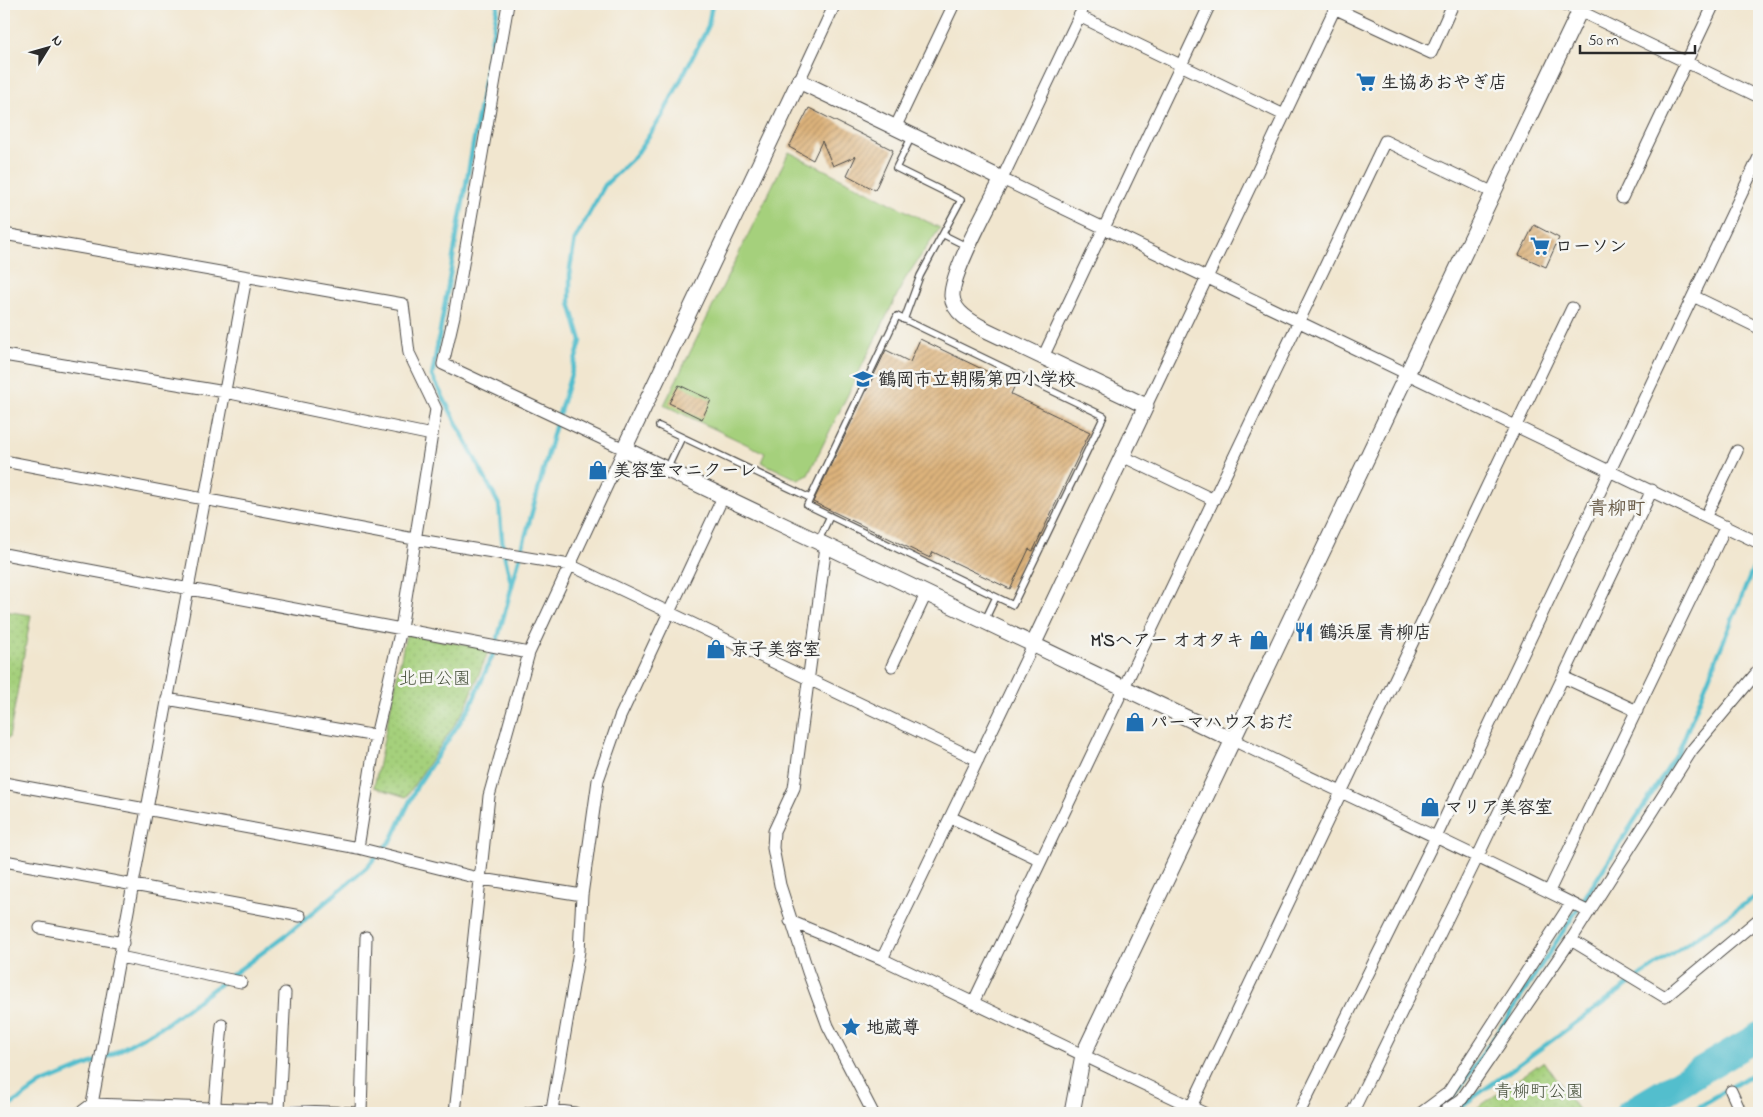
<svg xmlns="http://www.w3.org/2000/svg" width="1763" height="1117" font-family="'Indie Flower','Klee One',sans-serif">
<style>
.park{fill:url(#park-dots);stroke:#687e54}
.garden{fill:#a5d07c;stroke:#687e54}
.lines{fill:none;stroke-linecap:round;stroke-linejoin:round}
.stream{stroke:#52becd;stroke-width:4.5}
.river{stroke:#52becd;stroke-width:28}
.building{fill:url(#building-hatch)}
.service-casing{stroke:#494744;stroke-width:8}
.minor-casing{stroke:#494744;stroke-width:13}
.tertiary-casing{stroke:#494744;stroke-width:17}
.service{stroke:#fff;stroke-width:5.5}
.minor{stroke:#fff;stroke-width:11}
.tertiary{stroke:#fff;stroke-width:15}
.labels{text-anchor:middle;stroke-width:5;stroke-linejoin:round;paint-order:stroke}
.poi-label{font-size:18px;font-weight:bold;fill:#2b2b2b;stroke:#f6f6f2;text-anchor:start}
.park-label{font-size:18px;fill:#4a543f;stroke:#f6f6f2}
.neighbourhood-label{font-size:19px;font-weight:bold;fill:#695b47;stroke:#f6f6f2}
</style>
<defs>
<pattern id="park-dots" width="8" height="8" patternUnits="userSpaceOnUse" patternTransform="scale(1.25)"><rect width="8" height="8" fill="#a5d07c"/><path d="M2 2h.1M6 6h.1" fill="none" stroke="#8eb36b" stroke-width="1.8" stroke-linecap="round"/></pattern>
<pattern id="building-hatch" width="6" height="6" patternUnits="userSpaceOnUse" patternTransform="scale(1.25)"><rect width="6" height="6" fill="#ddb37c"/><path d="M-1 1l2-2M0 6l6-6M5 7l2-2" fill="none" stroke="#b39266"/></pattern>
</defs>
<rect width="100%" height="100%" fill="#f6f6f2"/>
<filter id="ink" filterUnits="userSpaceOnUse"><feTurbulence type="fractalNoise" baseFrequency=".02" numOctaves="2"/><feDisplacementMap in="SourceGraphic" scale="10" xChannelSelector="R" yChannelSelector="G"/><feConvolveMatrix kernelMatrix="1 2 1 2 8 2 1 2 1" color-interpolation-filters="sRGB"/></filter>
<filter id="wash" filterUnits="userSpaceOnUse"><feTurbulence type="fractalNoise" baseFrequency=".0096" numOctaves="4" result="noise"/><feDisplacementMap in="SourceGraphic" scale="20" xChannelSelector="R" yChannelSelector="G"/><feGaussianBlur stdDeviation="1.12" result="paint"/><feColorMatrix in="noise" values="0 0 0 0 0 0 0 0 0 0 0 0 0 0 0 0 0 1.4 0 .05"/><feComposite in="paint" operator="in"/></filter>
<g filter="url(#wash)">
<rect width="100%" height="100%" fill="#f1e6cf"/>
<path class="park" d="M4,611L31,615L9,738L4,737Z
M406,634L489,649L465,709L406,797L374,787Z
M1544,1061L1578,1110L1573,1113H1470Z"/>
<path class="garden" d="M789,152L940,228L905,279L808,475L799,480L761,462L765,453L664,405Z"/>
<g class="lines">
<path class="stream" d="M498,4L432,376L499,505L503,549L512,587
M1449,1103L1508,1017L1678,753L1759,554
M1463,1105L1636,979L1759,894
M4,1110L41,1084L111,1055L166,1024L290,932L366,868L392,839L417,786L470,707L494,652L554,431L581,341L570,303V268L575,239L605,185L636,155L662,116L708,27L712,4
M1689,1113L1759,1070"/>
<path class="river" d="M1629,1113L1759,1036"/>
</g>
<g id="blocks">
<path class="building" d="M809,108L893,150L875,190L847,175L856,156L833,166L822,141L813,160L789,147Z
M1534,225L1559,238L1546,267L1519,255Z
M920,339L1015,385L1011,394L1090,432L1033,551L1029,549L1010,589L933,552L930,558L813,502L886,350L910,362Z
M679,385L711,400L702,419L669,403Z"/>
</g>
</g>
<g filter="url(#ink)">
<use href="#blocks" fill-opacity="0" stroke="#494744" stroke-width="1"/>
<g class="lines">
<defs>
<path id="service" d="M944,235L966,246
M897,316L1104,416L1013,605L807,505Z
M904,320L920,276L961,200L896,168L912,136
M659,426L810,498
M667,469L682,437
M818,542L830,516
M985,620L996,597"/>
<path id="minor" d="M1085,4L1002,179L1759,543
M1565,4L1759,97
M1334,8L1431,53L1453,4
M1079,16L1284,115
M799,81L835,4
M895,128L954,4
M1622,198L1714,4
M4,234L403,304L409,353L436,409L401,629L376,736L358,848L4,783
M1693,296L1759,328
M4,355L225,392L432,435
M1043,357L1210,4
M1146,406L1337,4
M1122,456L1214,500
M4,461L414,539L570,565L978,760
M1706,516L1737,451
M826,546L794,788L774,831L773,848L780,885L808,972L828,1026L873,1113
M4,554L529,653
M892,666L926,594
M1759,670L1692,750L1571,940L1665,997L1759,919
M1563,677L1637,711
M167,699L376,736
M1233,740C1351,798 1471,852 1589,912
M950,817L1041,860
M358,848L482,879L582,895
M10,862L300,916
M1549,891L1726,526
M790,921L882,959L1204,1113
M40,928L123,943
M120,957L241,982
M882,959L1033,645
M973,1003L1385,141L1494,193
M1731,1091L1741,1113
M92,1104L246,278
M1191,1107L1572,308
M279,1110L285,993
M552,1110L579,951L582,895L598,780L620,717L723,497
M80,1113L92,1104L359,1113
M214,1113L222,1025
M361,1113L366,937
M455,1113L489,796L529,653L624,449L443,364L454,316L508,4
M528,1113L552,1110L575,1113
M1299,1113L1436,837L1759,157
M1352,1113L1478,856L1652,490
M1421,1113L1448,1093L1571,903
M1442,1113L1462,1099L1571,940"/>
<path id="tertiary" d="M1033,645L1146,406L986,330C973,323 953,313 952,296C951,273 990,203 1002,179L799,81L624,449L1233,740
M1072,1113L1083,1055L1583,4"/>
</defs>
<use href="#service" class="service-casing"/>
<use href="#minor" class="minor-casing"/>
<use href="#tertiary" class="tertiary-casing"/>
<use href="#service" class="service"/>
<use href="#minor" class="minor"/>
<use href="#tertiary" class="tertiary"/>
</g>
</g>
<defs>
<symbol id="supermarket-bare" viewBox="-9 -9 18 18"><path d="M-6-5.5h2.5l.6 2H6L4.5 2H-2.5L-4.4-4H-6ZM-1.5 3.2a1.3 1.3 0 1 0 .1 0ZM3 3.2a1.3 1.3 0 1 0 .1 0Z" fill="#1f6fb2" stroke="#f6f6f2" stroke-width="2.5" paint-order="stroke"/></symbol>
<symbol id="school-bare" viewBox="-9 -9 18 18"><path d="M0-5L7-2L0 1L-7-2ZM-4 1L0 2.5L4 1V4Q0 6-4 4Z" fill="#1f6fb2" stroke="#f6f6f2" stroke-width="2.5" paint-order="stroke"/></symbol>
<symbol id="shop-bare" viewBox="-9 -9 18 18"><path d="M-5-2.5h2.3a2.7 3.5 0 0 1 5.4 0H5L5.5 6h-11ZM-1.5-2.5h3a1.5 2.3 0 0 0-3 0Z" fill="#1f6fb2" stroke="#f6f6f2" stroke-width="2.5" paint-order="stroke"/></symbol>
<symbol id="restaurant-bare" viewBox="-9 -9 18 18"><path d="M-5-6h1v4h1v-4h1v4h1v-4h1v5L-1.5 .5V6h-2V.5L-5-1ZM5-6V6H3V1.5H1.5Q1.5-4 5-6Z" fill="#1f6fb2" stroke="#f6f6f2" stroke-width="2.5" paint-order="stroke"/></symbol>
<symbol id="sight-bare" viewBox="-9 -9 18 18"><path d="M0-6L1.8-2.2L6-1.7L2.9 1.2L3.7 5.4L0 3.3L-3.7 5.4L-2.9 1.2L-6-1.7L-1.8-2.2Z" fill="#1f6fb2" stroke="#f6f6f2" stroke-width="2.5" paint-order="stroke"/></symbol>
</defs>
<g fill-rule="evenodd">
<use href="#supermarket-bare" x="1352" y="68" width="28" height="28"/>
<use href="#supermarket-bare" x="1526" y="232" width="28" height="28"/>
<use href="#school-bare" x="849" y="365" width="28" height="28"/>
<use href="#shop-bare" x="584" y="456" width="28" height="28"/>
<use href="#restaurant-bare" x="1290" y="618" width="28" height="28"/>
<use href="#shop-bare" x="1245" y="626" width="28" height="28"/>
<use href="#shop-bare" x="702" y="635" width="28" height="28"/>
<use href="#shop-bare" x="1121" y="708" width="28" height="28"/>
<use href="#shop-bare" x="1416" y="793" width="28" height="28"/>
<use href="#sight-bare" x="837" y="1013" width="28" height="28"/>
</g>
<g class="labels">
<g class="poi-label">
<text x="1381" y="88">生協あおやぎ店</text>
<text x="1555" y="252">ローソン</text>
<text x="878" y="385">鶴岡市立朝陽第四小学校</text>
<text x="613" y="476">美容室マニクーレ</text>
<text x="1319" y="638">鶴浜屋 青柳店</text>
<text x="1244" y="646" text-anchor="end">M'Sヘアー オオタキ</text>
<text x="731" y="655">京子美容室</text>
<text x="1150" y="728">パーマハウスおだ</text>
<text x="1445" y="813">マリア美容室</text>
<text x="866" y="1033">地蔵尊</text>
</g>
<g class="park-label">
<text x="435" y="684">北田公園</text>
<text x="1539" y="1097">青柳町公園</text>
</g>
<g class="neighbourhood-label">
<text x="1617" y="514">青柳町</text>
</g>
</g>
<rect width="1763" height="1117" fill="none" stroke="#f6f6f2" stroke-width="20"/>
<g transform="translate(48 48) rotate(53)" stroke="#f6f6f2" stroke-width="4" paint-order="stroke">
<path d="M0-4L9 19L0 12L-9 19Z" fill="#2b2b2b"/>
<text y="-8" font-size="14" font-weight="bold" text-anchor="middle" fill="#2b2b2b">N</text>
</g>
<path d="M1580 45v8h115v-8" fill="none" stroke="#2b2b2b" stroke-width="2.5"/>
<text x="1588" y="45" font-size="15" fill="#2b2b2b" stroke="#f6f6f2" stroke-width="4" paint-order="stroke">50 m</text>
</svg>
